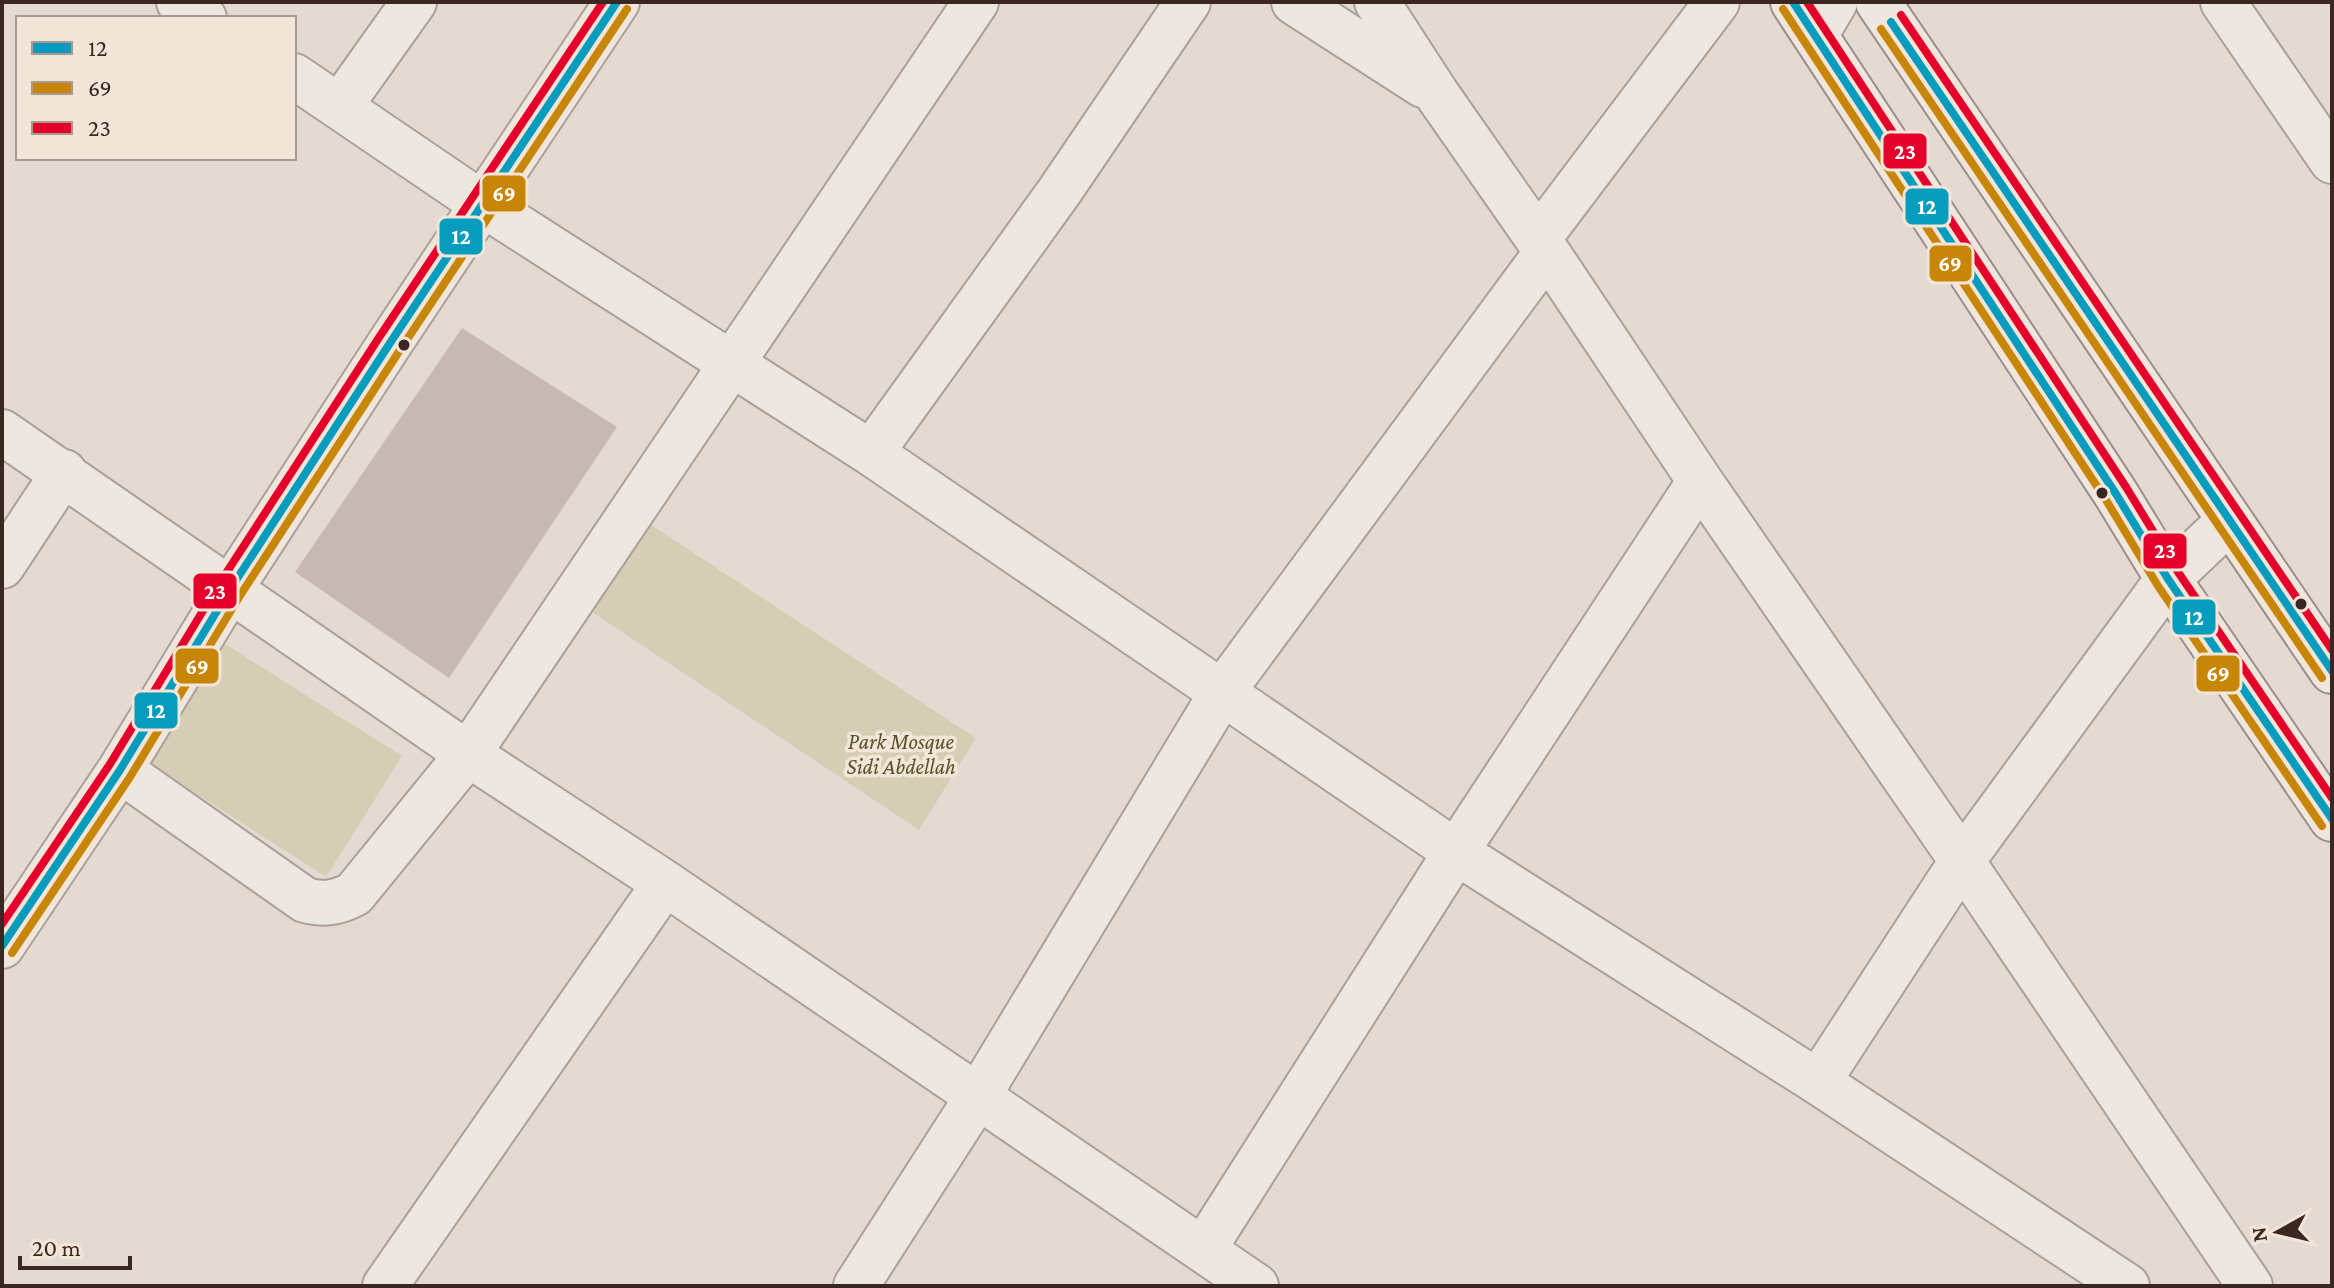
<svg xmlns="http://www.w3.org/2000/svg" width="2334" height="1288" font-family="'Crimson Pro',serif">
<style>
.green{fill:#d6ceb4}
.building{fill:#c8b8b2}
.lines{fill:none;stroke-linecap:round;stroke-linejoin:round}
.street-casing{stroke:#aba099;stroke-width:48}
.secondary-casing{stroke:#9a8f8a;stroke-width:48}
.street{stroke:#ede7e2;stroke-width:44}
.secondary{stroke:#ede7e2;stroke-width:44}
.bus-1-casing{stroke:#f4e5d9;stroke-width:14}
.bus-2-casing{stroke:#f4e5d9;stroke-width:14}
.bus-3-casing{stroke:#f4e5d9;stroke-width:14}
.bus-1{stroke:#069cbd;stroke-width:8}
.bus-2{stroke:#c88608;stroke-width:8}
.bus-3{stroke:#e4002b;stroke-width:8}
.bus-dot{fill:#3a2721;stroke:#f4e5d9;stroke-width:3}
.labels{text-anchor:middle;stroke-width:7;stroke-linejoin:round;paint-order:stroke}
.park-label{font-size:22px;font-style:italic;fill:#555429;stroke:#f4e5d9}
.line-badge{stroke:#f4e5d9;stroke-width:3}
.badge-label{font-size:22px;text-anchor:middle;font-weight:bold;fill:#fff}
</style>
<rect width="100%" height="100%" fill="#e5dad1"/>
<path class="green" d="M642,519L976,738L919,830L589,610Z
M222,642L402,756L326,877L147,762Z"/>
<path class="building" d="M462,328L617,427L449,678L295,572Z"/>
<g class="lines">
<defs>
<path id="street" d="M179,2L204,18
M1294,2L1423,85
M1377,2L1436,93L1547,252L1700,481L1951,845L2250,1286
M2223,2L2332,161
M1816,34L1835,2
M294,76L481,203L871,453L1456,852L1818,1082L2127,1286
M340,106L414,2
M1538,239L1717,2
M2,432L468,754L665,883L1256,1286
M871,453L1059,192L1188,2
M2,566L64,472
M120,770L305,900C323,905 337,903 354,894L468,754L976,2
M2,946L120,770L231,588L390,343L617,2
M1818,1082L1962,861L2168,579L2229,521
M1203,1250L1456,852L1700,481
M385,1286L665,883
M856,1286L978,1096L1223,691L1547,252"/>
<path id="secondary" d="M1793,2L2116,494L2168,579L2332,819
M1878,2L2332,671"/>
</defs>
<use href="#street" class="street-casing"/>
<use href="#secondary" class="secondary-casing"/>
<use href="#street" class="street"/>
<use href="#secondary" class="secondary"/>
<defs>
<path id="bus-1" d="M1793,2L2116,494L2168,579L2332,819
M1891,22L2332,671
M2,946L120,770L231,588L390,343L617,2"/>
<path id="bus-2" d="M1783,9L2106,500L2158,586L2322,826
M1881,29L2322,678
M12,953L130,777L241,594L400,350L627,9"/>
<path id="bus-3" d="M1807,2L2126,487L2178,572L2332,798
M1901,15L2332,650
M2,924L110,764L221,581L380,336L603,2"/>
</defs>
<use href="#bus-1" class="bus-1-casing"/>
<use href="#bus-2" class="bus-2-casing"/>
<use href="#bus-3" class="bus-3-casing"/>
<use href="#bus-1" class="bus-1"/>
<use href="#bus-2" class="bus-2"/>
<use href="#bus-3" class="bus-3"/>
</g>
<g class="bus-dot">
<circle cx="404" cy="345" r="7"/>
<circle cx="2102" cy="493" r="7"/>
<circle cx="2301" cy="604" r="7"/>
</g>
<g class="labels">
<g class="park-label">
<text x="901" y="749">Park Mosque<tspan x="901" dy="25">Sidi Abdellah</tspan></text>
</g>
</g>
<g class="line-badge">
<rect x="1882" y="132" width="46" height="38" rx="8" fill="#e4002b"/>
<rect x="481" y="174" width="46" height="39" rx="8" fill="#c88608"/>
<rect x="1904" y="187" width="46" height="39" rx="8" fill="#069cbd"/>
<rect x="438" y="217" width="46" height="39" rx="8" fill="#069cbd"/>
<rect x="1928" y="244" width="45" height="39" rx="8" fill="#c88608"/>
<rect x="2142" y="532" width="46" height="38" rx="8" fill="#e4002b"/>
<rect x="192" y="572" width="46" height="38" rx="8" fill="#e4002b"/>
<rect x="2171" y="598" width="46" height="38" rx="8" fill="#069cbd"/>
<rect x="174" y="647" width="46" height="38" rx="8" fill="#c88608"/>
<rect x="2195" y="654" width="46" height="39" rx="8" fill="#c88608"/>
<rect x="133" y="691" width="46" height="39" rx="8" fill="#069cbd"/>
</g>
<g class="badge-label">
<text x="1905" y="159">23</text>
<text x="504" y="201">69</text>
<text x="1927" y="214">12</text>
<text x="461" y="244">12</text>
<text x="1950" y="271">69</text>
<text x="2165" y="558">23</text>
<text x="215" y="599">23</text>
<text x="2194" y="625">12</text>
<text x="197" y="674">69</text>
<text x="2218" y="681">69</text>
<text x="156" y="718">12</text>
</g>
<rect width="2334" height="1288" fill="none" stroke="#3a2721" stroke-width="8"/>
<rect x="16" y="16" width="280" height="144" fill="#f4e5d9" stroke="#aa998f" stroke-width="2"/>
<rect x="32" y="42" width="40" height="12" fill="#069cbd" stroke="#aa998f" stroke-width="2"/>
<text x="88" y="56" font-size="24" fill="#3a2721">12</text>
<rect x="32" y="82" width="40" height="12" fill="#c88608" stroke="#aa998f" stroke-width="2"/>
<text x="88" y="96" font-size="24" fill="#3a2721">69</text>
<rect x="32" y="122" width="40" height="12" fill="#e4002b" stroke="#aa998f" stroke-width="2"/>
<text x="88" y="136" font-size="24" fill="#3a2721">23</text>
<g transform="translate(2278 1232) rotate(262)" stroke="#f4e5d9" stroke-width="6" paint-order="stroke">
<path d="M0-6L14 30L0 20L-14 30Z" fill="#3a2721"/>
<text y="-12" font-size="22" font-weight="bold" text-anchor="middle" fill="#3a2721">N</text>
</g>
<path d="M20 1256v12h110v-12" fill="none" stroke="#3a2721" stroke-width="4"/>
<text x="32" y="1256" font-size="24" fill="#3a2721" stroke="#f4e5d9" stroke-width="6" paint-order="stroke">20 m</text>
</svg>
